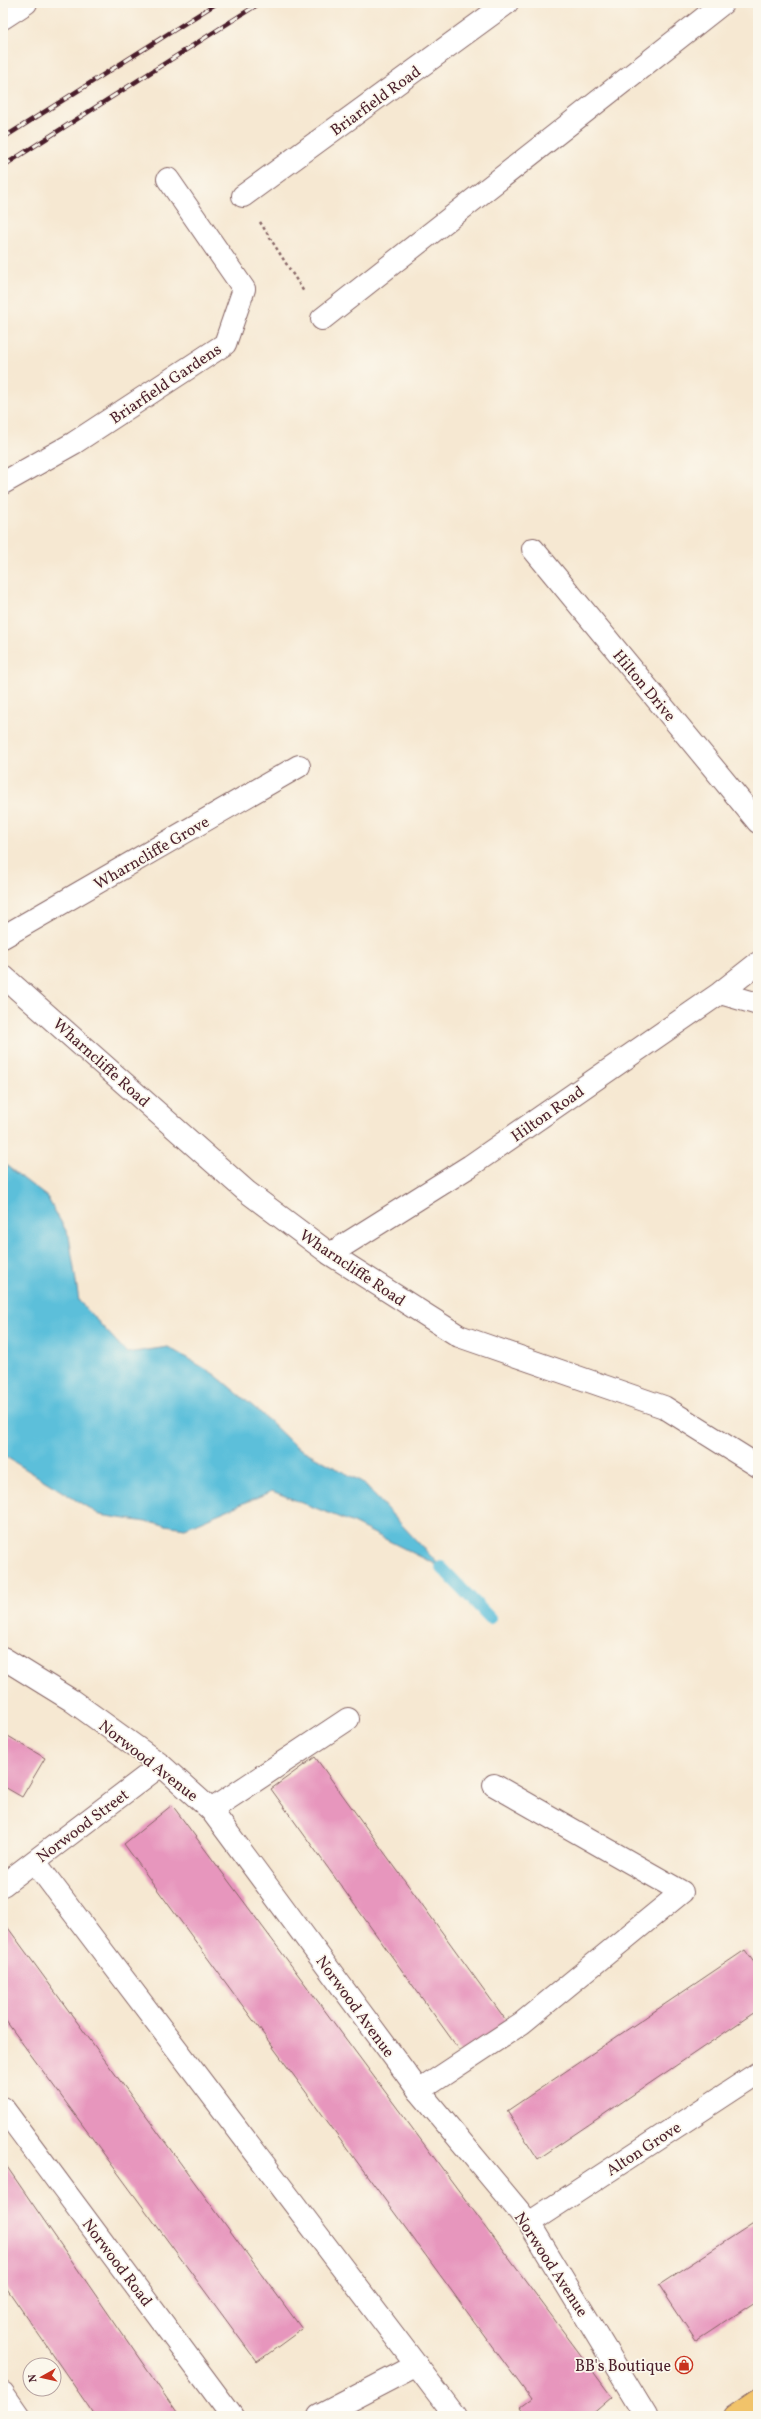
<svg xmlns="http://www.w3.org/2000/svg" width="761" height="2419" font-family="Vollkorn,serif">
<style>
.water{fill:#5bbfda;stroke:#526f82}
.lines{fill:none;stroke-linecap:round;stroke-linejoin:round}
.stream{stroke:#5bbfda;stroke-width:12}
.building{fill:#e796bd}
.lane-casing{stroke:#866565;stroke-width:24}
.street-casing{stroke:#866565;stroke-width:24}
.highway-casing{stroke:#866565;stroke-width:24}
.path{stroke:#866565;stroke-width:2.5;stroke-dasharray:3 3;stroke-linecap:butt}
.lane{stroke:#fff;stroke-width:22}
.street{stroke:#fff;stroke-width:22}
.highway{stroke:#f1c36a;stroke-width:22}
.rail-casing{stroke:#4a1f2b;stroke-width:4.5}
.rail{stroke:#fbf7ec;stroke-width:3;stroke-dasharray:9;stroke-linecap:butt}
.labels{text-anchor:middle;stroke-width:3.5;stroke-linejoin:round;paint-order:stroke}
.street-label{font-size:16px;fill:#4a1f2b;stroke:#fbf7ec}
.poi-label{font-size:16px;fill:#4a1f2b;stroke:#fbf7ec;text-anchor:end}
</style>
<rect width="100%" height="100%" fill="#fbf7ec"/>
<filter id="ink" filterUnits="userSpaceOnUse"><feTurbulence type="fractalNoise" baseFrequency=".025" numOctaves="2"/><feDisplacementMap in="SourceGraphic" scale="8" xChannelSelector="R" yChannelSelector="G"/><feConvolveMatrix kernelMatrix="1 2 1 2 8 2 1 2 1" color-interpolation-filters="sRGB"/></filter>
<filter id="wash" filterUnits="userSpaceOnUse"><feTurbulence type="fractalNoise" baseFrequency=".012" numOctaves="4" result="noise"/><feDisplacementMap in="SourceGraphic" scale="16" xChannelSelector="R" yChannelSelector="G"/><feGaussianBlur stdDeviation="0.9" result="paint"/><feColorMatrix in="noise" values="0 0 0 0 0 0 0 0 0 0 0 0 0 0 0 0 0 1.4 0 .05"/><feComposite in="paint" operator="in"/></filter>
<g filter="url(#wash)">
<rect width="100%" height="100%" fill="#f6e8d2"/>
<path class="water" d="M3,1163L47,1197L69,1236L79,1301L127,1353L168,1347L214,1374L261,1413L295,1446L362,1482L441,1567L351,1522L272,1491L185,1528L100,1515L3,1455Z"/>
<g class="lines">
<path class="stream" d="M441,1567L490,1618"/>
</g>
<g id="blocks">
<path class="building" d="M3,1733L45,1758L22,1797L3,1786Z
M315,1757L508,2023L463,2055L271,1789Z
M172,1805L612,2397L590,2416H527L520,2407L531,2399L124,1844Z
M3,1921L302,2329L257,2362L3,2017Z
M745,1950L758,1968V2010L538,2159L507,2111Z
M3,2161L179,2416H95L3,2283Z
M758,2220V2300L696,2341L659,2285Z"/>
</g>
</g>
<g filter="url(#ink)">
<use href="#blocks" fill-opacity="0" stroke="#866565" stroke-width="1"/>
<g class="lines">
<defs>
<path id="lane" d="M3,18L26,3
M322,319L723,3
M211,1810L348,1719
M35,1862L455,2416
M419,2091L522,2023L682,1892L494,1785
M529,2223L758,2073
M3,2393L19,2416
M319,2416L417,2365"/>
<path id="street" d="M243,196L507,3
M3,483L74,443L225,344L244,289L168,179
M533,549L758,822
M3,937L299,766
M3,976L246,1191L330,1254L459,1336L664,1407L758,1466
M720,993L758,1004
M330,1254L470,1166L720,993L758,963
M3,1658L71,1700L161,1765L211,1810L419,2091L529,2223L646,2416
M3,1885L161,1765
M3,2108L232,2416"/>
<path id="highway" d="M735,2416L758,2400"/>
</defs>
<use href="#lane" class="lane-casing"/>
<use href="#street" class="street-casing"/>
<use href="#highway" class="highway-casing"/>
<path class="path" d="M260,222L304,292"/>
<use href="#lane" class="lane"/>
<use href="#street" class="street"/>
<use href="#highway" class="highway"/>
<defs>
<path id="rail" d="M3,138L217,3
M3,166L260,3"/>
</defs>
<use href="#rail" class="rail-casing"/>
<use href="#rail" class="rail"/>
</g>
</g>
<defs>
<symbol id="shop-ring" viewBox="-11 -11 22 22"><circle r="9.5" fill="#fbf7ec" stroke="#c8321e" stroke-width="1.5"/><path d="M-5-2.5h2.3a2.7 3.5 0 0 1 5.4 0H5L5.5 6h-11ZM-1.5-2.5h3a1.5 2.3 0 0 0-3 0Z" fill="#c8321e"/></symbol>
</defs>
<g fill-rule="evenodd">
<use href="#shop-ring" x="674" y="2355" width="20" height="20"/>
</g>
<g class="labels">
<g class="street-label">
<text transform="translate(375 100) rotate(-36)" y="6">Briarfield Road</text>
<text transform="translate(165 383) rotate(-34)" y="6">Briarfield Gardens</text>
<text transform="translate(645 685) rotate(50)" y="6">Hilton Drive</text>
<text transform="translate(151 852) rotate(-30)" y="6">Wharncliffe Grove</text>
<text transform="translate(102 1062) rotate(42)" y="6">Wharncliffe Road</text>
<text transform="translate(547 1113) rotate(-35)" y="6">Hilton Road</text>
<text transform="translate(353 1267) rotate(34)" y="6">Wharncliffe Road</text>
<text transform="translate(149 1760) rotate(38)" y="6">Norwood Avenue</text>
<text transform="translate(82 1825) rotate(-37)" y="6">Norwood Street</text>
<text transform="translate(356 2006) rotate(54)" y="6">Norwood Avenue</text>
<text transform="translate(643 2148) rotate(-33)" y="6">Alton Grove</text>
<text transform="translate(118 2262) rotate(53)" y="6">Norwood Road</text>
<text transform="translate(552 2264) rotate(57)" y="6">Norwood Avenue</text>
</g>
<g class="poi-label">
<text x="671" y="2371">BB's Boutique</text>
</g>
</g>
<rect width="761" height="2419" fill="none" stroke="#fbf7ec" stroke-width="16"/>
<g transform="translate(42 2377) rotate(262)"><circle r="19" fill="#fbf7ec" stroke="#b4a19f"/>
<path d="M0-3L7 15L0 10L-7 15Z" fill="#c8321e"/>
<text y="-6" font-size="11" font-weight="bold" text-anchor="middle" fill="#4a1f2b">N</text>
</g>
</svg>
